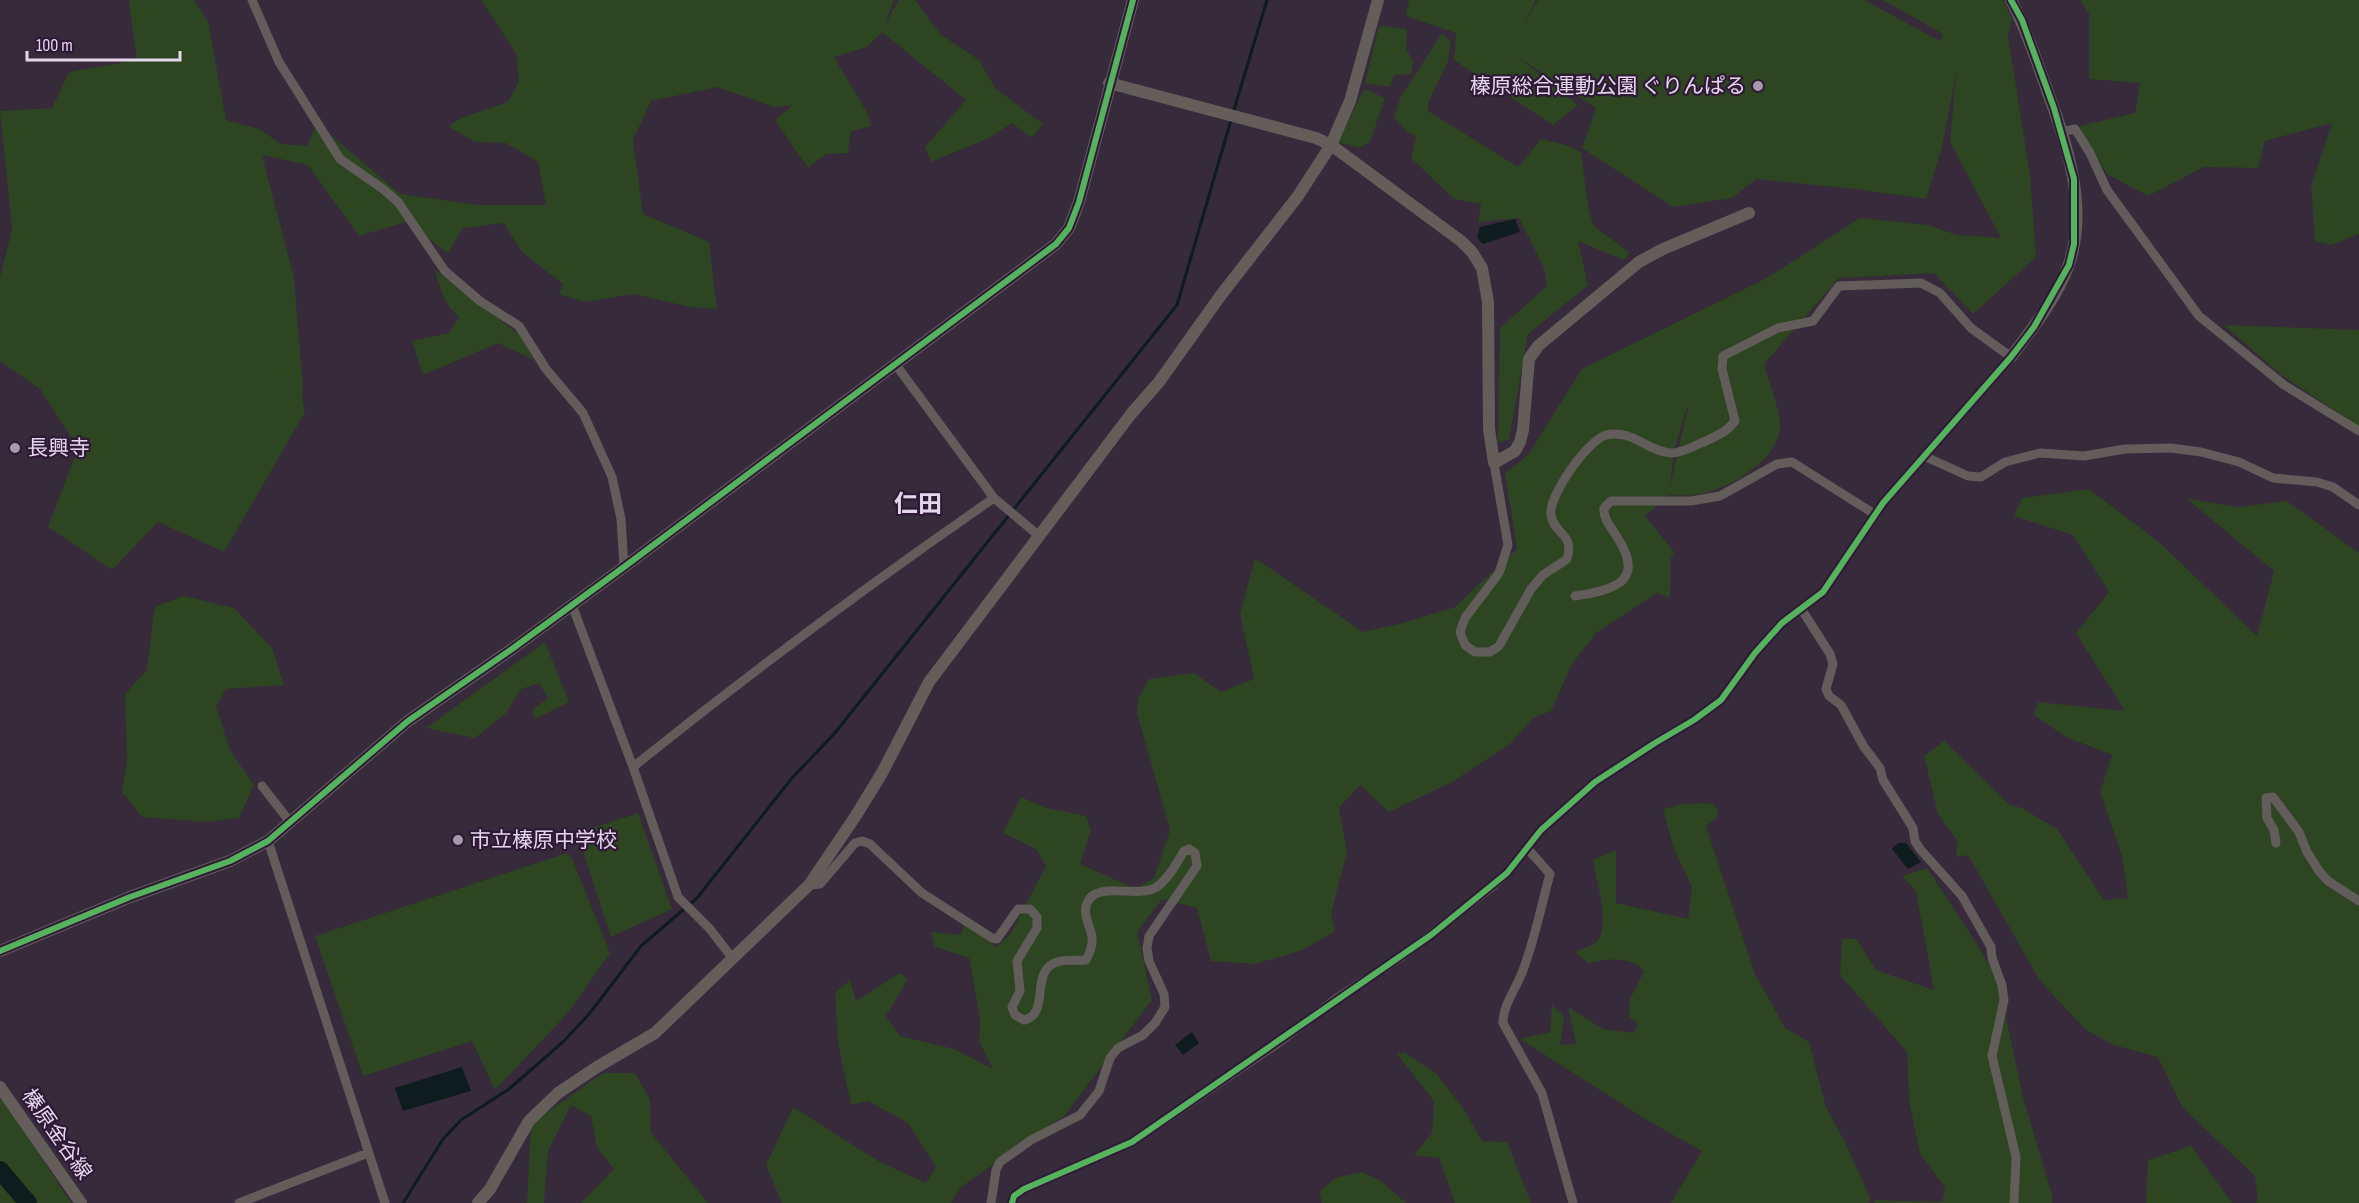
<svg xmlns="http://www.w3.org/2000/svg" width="2359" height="1203" font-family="'Sofia Sans Condensed','Noto Sans JP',sans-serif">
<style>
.green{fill:#2d4520;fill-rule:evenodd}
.water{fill:#0e1c1e}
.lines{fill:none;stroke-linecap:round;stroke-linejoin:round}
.stream{stroke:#0e1c1e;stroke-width:3}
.river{stroke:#0e1c1e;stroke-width:18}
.street{stroke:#625c5b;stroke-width:9}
.secondary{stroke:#645e5b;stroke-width:12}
.cycleway-casing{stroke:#2f1937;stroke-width:10}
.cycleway{stroke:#56b35d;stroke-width:6}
.poi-dot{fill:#a89aad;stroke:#2f1937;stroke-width:2}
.labels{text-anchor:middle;stroke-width:4.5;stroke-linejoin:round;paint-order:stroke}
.poi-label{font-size:21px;fill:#e5d7eb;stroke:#2f1937;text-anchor:start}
.street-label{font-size:21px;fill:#e5d7eb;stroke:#2f1937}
.quarter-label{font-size:24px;font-weight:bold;fill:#e5d7eb;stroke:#2f1937}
</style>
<rect width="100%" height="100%" fill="#362a3b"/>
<path class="green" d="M131,0H194L208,21L226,120L259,129L281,144L307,146L317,123L400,194L479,205H546L538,162L506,143L475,142L448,126L463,117L508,102L519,81L516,53L481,0H894L884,26L899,0H915L940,34L979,60L995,88L1043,124L1032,138L1012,123L989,138L931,162L925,147L966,100L882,32L867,47L834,57L868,114L871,126L851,131L848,153L826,154L808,168L775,120L793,105L774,107L717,87L651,101L633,140L643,214L709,242L717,309L690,307L634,294L584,302L559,294L563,284L521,251L504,223L463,228L448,253L406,222L359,236L308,165L262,155L294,278L303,387L302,398L305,412L224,552L158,522L112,570L48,527L78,448L40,389L0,361V278L12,228L0,111L52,108L69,72L137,60L129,3Z
M1409,0H1536L1524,24L1538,0H1864L1940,41L1943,34L1883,0H2003L2012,19L2008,37L2030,174L2036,257L1973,314L1934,273L1839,278L1764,364C1768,379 1781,413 1780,426C1779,460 1734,485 1705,493C1693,496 1681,496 1669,495L1645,516L1674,552L1671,558L1670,598L1657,593L1596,633L1572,664L1551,711L1533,718L1510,744L1452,782L1389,812L1360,785L1339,808L1347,852L1331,914L1335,931L1303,950L1255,964L1211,961L1197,908L1162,899L1137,932L1152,1000L1065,1115L961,1187L951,1203H782L766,1165L793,1107L880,1162L926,1183L936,1167L908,1123L868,1101L851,1105L838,1043L835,993L850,980L856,1001L900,973L908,979L886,1016L900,1036L954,1049L993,1069L979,1041L980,1017L969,958L935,947L931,932L961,935L964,925L997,947L1011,933L1046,866L1036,849L1003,833L1021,797L1047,808L1086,816L1091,830L1080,864L1136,889L1154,878L1170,830L1137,713L1138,699L1149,679L1194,673L1221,692L1254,679L1240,614L1255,558L1363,632L1403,623L1455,607L1517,549L1505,473L1528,455L1582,369L1765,279L1860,218L1928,225L1957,235L2001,238L1950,142L1956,74L1942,147L1926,199L1855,189L1756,179L1732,198L1673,207L1582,148L1596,108L1518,57L1578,105L1553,125L1454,60L1456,33L1406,16ZM1687,407L1688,408L1670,487L1674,450Z
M2080,0H2359V234L2331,245L2315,241L2311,186L2332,123L2265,141L2258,168L2204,167L2148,196L2107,174L2079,126L2135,113L2140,83L2089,79V14Z
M1379,26L1407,29L1406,49L1413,61L1411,74L1394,75L1390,87L1365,83Z
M1442,33L1451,42L1448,61L1428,103V111L1518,167L1541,139L1566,145L1581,152L1589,212L1594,226L1630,253L1624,260L1578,241L1588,285L1528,334L1509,440L1498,442L1500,328L1547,286L1544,268L1519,218L1478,222L1481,204L1454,199L1411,158L1416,136L1406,131L1394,118L1400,98Z
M1364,89L1385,98L1370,142L1359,148L1338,142Z
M435,270L521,336L534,360L498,343L423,375L412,341L449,333L459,317C445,306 439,286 435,270Z
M2224,325L2359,330V426L2281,375Z
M2089,489L2160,543L2257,636L2274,571L2187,499L2238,507L2287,501L2359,553V1203H2255L2258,1201L2255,1176L2182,1107L2158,1057L2113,1045L2085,1029L2040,981L1968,855L1956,857L1957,840L1938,814L1924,756L1944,741L2010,805L2022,808L2057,829L2104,900L2128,898L2122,856L2100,792L2112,755L2066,737L2034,715L2038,702L2125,711L2076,633L2109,592L2073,535L2014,516L2022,498Z
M184,596L234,608L272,648L284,685L226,689L216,706L230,750L254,785L239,818L206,822L142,817L122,792L127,761L125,694L147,670L153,617L156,606Z
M545,642L569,702L535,719L532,710L548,698L539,683L521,689L506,713L475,738L426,728Z
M1702,803L1713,804L1718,810L1717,817L1706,826L1755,974L1785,1028L1809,1042L1826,1107L1846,1144L1870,1198L1869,1203H1671L1702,1151L1650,1122L1520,1039L1550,1032L1552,1005L1564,1017L1560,1045L1576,1044L1568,1007L1603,1029L1634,1033L1638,1024L1629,1017L1630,999L1644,971C1630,955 1606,959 1588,963L1575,952C1581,949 1592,946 1597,941C1611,925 1596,880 1593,860L1616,850V903L1688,919L1692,887L1674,849L1663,809L1683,804Z
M638,813L672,909L611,937L577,833Z
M567,853L571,856L610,953L568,1013L495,1090L472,1041L363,1076L315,936Z
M1927,868L1975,941L1998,980L2023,1097L2052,1195V1203H1874L1875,1200L1942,1202L1945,1188L1920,1154L1909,1101L1907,1052L1840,975L1842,939H1856L1876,970L1934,990L1916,891L1902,876Z
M1404,1052L1437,1074L1465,1111L1482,1141L1507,1142L1531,1203H1455L1439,1158L1414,1155L1432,1133L1434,1101L1397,1054Z
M603,1073H635L650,1100L651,1133L708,1203H581L614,1169L597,1148L591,1116L571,1105L548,1151L544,1203H527L531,1124Z
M0,1099H3L71,1203H0Z
M2191,1146L2232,1203H2146L2148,1160Z
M1362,1172L1381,1181L1406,1203H1322L1319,1192L1335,1178Z"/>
<path class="water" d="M1515,219L1520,232L1483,244L1477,238L1480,227Z
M1898,843H1906L1921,862L1908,869L1892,849Z
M1192,1032L1199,1043L1183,1055L1175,1045Z
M462,1067L471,1091L403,1111L395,1088Z"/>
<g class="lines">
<path class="stream" d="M1233,113L1267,0
M403,1203L443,1139L461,1120L509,1089L564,1041L590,1013L641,946L697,898L792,778L834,734L1177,305L1231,120"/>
<path class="river" d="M0,1170L28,1203"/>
<path class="street" d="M252,0L279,62L340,159L383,189L398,202L445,271L480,301L519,326L546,369L583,413L612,477L621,519L624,567
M2061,132L2075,129L2090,153L2107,190L2199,316L2284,385L2359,431
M896,365L994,498L1038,535
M1924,456L1968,476L1981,477L2005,462L2040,453L2084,456L2125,449L2171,448L2201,452L2239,462L2273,478L2317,482L2333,487L2359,505
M1575,596C1615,590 1646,581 1617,537C1611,527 1603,519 1604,508L1611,501H1691L1720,496L1777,464L1792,462L1876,515
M572,605L633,767L678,897L710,929L733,959
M1802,610L1830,654L1833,664L1826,689L1829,696L1841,705L1864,747L1880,768L1883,780L1913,828L1915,841L1920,849L1962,896L1991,947L1992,958L2002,985L2004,1000L1992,1056L2016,1157L2014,1203
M633,767C750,673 871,583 994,498
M262,786L290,822
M268,841L385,1203
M2276,843L2274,830L2267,818L2266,798L2273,797L2299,832L2307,852L2319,871L2328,881L2359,901
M1527,848L1550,874C1541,906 1535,939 1523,970C1517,988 1503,1004 1503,1023L1542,1093L1573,1203
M809,885L820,884L855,843L862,841L870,844L922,893L992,938L997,939L1018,909H1030L1037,917V928L1017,961L1020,991L1012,1007L1015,1015L1024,1020C1051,1014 1029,971 1057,962C1065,959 1077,961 1086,960C1090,953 1093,946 1092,937C1090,924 1079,910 1091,897C1104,884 1137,897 1155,888C1167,881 1177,863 1184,851L1189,849L1195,853L1197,866L1149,936L1147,948L1149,961L1164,994L1165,1007L1155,1023L1143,1035L1118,1048L1110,1058L1099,1091L1080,1115L1031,1140L1000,1162L996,1170L991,1203
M239,1203L368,1153
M1012,1203L1014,1196L1024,1189L1132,1142L1281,1041L1337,998L1401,957L1492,887L1507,873L1541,830L1595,782L1655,743L1694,720L1721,700L1755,653L1782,623L1823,592L1883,503L2011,357L1971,328L1940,293L1921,283L1839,286L1813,321L1778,328L1723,356L1722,369L1735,421C1727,432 1718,435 1706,441C1695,445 1683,453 1671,453C1648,452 1633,429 1606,435C1588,440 1548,496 1551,515C1554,535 1575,533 1567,559L1543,575L1531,589L1499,646L1490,652H1475L1465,645L1460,632L1465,618L1499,573L1508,545L1494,463"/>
<path class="secondary" d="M1109,83L1316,138L1331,145L1461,241L1472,252L1482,268L1488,302L1489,429L1494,463L1515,451L1520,442L1523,430L1529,359L1538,346L1639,262L1663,249L1749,213
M2011,357C2032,329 2057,298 2069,264C2090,202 2063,134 2042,76C2033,50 2024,25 2011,0
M0,951L130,897L230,861L268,841L408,721L512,649L624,567L1056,244L1069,228L1079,202L1133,0
M0,1087L81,1203
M478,1203L490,1189L529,1121L558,1093L597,1067L655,1033L809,885L855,817L882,773L929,682L1131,414L1159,382L1221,295L1298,196L1331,145L1350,101L1378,0"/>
<defs>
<path id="cycleway" d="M0,951L130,897L230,861L268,841L408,721L512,649L624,567L1056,244L1069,228L1079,202L1133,0
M1012,1203L1014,1196L1024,1189L1132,1142L1431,935L1507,873L1541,830L1595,782L1655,743L1694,720L1721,700L1755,653L1782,623L1823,592L1883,503L2011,357L2034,327L2069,265L2074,244V179L2054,108L2022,20L2011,0"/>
</defs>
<use href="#cycleway" class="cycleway-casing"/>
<use href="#cycleway" class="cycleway"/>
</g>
<g class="poi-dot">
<circle cx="1758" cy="86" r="6"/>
<circle cx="15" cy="448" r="6"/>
<circle cx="458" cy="840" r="6"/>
</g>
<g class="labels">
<g class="poi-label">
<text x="1746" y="93" text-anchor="end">榛原総合運動公園 ぐりんぱる</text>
<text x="27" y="455">長興寺</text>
<text x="470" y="847">市立榛原中学校</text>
</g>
<g class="street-label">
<text transform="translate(57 1134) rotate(55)" y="7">榛原金谷線</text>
</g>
<g class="quarter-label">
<text x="918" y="512">仁田</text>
</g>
</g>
<path d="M27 51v9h153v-9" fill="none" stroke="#e5d7eb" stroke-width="3"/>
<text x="36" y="51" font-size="18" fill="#e5d7eb" stroke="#2f1937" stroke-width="4.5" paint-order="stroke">100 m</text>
</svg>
